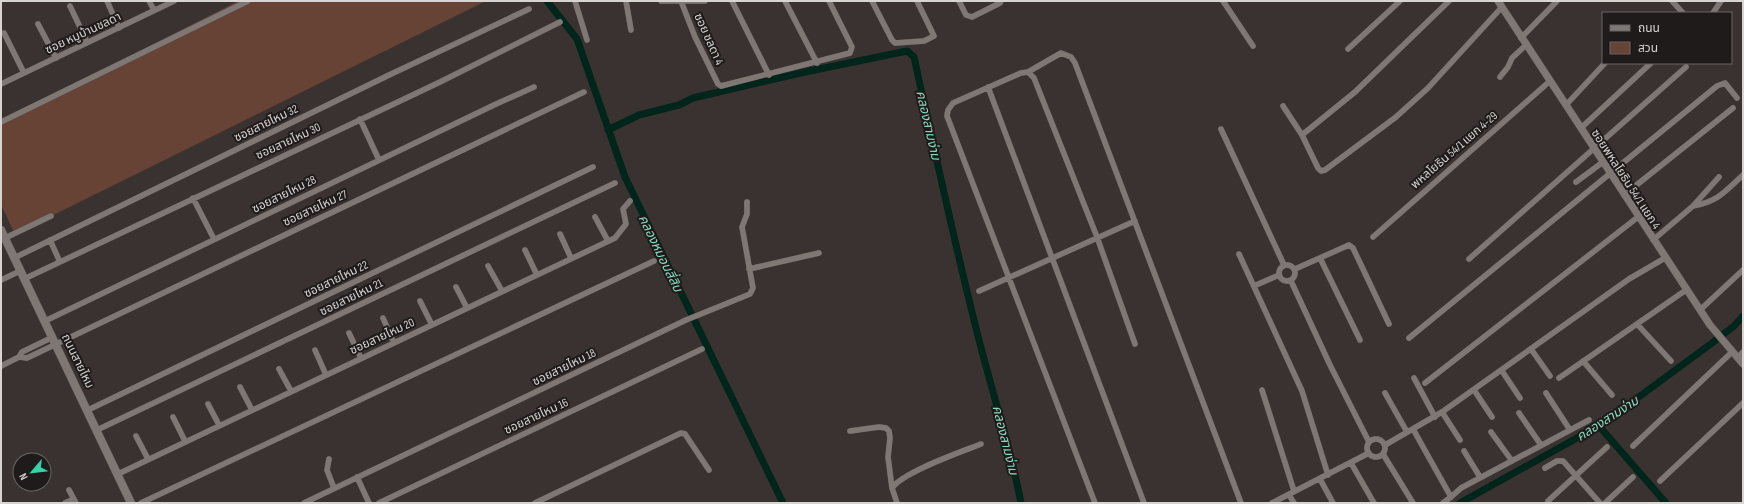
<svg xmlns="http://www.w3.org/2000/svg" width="1744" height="504" font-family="'Sofia Sans Condensed','Noto Sans Thai',sans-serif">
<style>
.green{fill:#664334}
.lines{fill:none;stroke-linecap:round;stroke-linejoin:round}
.canal{stroke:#00251a;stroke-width:7}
.minor-casing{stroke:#544e4c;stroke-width:6}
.tertiary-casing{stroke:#544e4c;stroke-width:8}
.secondary-casing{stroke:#544e4c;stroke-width:9}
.minor{stroke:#7f7774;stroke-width:5.5}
.tertiary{stroke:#7f7774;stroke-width:7}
.secondary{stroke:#7f7774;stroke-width:8}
.labels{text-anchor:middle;stroke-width:4;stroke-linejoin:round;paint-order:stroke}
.street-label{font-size:12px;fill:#d8d4d2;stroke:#1e1b1a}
.water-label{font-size:13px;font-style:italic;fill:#88dcbe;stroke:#1e1b1a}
</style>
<rect width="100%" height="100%" fill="#393230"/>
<path class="green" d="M238,1H486L15,234L1,205V122Z"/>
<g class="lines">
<path class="canal" d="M547,1L577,39L625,177L783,503
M608,130L639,115L679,105L693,98L805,72L907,51L914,57C934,149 954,241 977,332C991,389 1010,445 1021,503
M1599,426L1666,503
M1460,503L1602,424L1712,343L1734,326L1743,316"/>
<defs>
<path id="minor" d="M107,1L119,28
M149,1L154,10
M575,1L587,40
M626,1L631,30
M661,1H705
M681,1L695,37L718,84L721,86L850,53L852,47L829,1
M732,1L769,75
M785,1L817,63
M872,1L892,40L895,43L924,41L934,36L917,1
M959,1L966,15L972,17L1000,3L1001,1
M1223,1L1253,46
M1672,1L1683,13
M70,6L87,42
M1713,13L1721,1
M38,24L56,58
M4,33L24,73
M1521,38L1557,1
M1348,49L1400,1
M1028,72L1034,78L1097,237L1135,344
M1500,77L1508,67L1512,58L1526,45
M1,84L174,1
M988,87L1144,503
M1566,105L1605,63
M1283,106L1302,135L1318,168L1321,171L1325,170L1396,117L1428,88L1502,7
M360,119L379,160
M1,122L248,1
M1581,128L1651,63
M1221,129L1284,265
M1302,135L1355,92L1449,1
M1576,182L1603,162
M1624,195L1733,108
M193,198L214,239
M1693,206C1719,201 1724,192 1743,175
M595,217L608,241
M560,234L571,258
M1373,237L1550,81
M5,238L51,216
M50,240L60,262
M1653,240L1693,206L1719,177
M525,250L537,275
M1239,254L1302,391L1328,475
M14,258L387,76L529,9
M1320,258L1360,340
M1469,259L1686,67
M1279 273a8 8 0 1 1 16 0a8 8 0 1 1-16 0Z
M488,266L502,291
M749,269L819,253
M1295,269L1349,245L1353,248L1389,324
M24,279L438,83L560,22
M1,280L20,271
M1291,281L1330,365L1369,442
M1254,286L1279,275
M456,287L467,308
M979,291L1135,221
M420,301L432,325
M1700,310L1743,270
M383,318L394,343
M45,321L494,105L534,87
M1637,324L1671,361
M349,333L361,358
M1409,338L1717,86L1725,83L1737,98
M1531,349L1550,376
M315,350L326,375
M19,357L22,352L53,337
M1737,358L1743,352
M1583,361L1612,395
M1,366L19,357L27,358L584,92
M279,369L291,391
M1502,371L1520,398
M1414,378L1435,417
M1559,378L1686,290
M1425,383L1638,217
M240,387L252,410
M1262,390L1294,491
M1474,390L1492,417
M1385,393L1407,432
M1546,393L1570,430
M208,404L219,425
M88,410L593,167
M1442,412L1460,440
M1519,413L1541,445
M173,417L185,441
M1413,429L1451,497L1461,488L1589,420
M97,430L615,183
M850,431L879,427L886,428L889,431L890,438L888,457L892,488
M1491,432L1512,461
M136,436L148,459
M1367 448a9 9 0 1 1 18 0a9 9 0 1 1-18 0Z
M1385,445L1442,412L1629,279L1665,258
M1633,446L1732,352
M1464,451L1480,477
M1383,454L1413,503
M329,459L327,470L334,488
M1351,463L1374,503
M1545,468L1557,461H1563L1600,503
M118,474L615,238L626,224L623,209L630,201
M357,477L369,503
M1320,479L1333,503
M1660,481L1743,403
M69,490L76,503
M1289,495L1294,503
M1548,501L1607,447
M65,503L74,499
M141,503L654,261
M304,503L686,320L750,294L753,288L742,227L747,214V202
M379,503L702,349
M535,503L681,433L685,434L709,470
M897,503L892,488C903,472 961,452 981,444
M1095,503L947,116L948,110L953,103L1021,73L1028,72L1061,53L1071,57L1075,63L1241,503
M1272,503L1369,453
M1443,503L1451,497
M1605,503L1633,477"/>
<path id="tertiary" d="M1498,1L1710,325L1743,364"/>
<path id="secondary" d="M1,230L131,503"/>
</defs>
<use href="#minor" class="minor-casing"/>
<use href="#tertiary" class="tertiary-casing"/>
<use href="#secondary" class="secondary-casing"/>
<use href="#minor" class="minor"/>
<use href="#tertiary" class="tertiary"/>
<use href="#secondary" class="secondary"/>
</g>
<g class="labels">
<g class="street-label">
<text transform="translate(83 33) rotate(-25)" y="4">ซอย หมูบ้านชลดา</text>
<text transform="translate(709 39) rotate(66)" y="4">ซอย ชลดา 4</text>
<text transform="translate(266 123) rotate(-26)" y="4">ซอยสายไหม 32</text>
<text transform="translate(288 141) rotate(-25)" y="4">ซอยสายไหม 30</text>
<text transform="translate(1454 150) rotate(-41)" y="4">พหลโยธิน 54/1 แยก 4-29</text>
<text transform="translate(1626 179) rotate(57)" y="4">ซอยพหลโยธิน 54/1 แยก 4</text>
<text transform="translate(284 194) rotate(-26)" y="4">ซอยสายไหม 28</text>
<text transform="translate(315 208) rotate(-25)" y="4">ซอยสายไหม 27</text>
<text transform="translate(336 279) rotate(-26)" y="4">ซอยสายไหม 22</text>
<text transform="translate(351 297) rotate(-26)" y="4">ซอยสายไหม 21</text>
<text transform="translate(382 336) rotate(-25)" y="4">ซอยสายไหม 20</text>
<text transform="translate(78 361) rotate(64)" y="4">ถนนสายไหม</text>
<text transform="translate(564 367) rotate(-26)" y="4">ซอยสายไหม 18</text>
<text transform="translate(536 416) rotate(-25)" y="4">ซอยสายไหม 16</text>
</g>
<g class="water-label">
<text transform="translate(929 125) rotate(77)" y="5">คลองสามง่าม</text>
<text transform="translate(661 253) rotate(64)" y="5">คลองหมอนสี่สิบ</text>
<text transform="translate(1607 418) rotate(-33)" y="5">คลองสามง่าม</text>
<text transform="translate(1006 440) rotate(76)" y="5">คลองสามง่าม</text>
</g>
</g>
<rect width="1744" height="504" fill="none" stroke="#d8d4d2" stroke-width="4"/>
<rect x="1602" y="12" width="130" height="52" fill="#1e1b1a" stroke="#686564"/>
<rect x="1610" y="25" width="20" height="6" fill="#7f7774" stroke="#686564"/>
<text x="1638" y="32" font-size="12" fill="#d8d4d2">ถนน</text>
<rect x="1610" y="42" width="20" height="12" fill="#664334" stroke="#686564"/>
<text x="1638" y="52" font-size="12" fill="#d8d4d2">สวน</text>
<g transform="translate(32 472) rotate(242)"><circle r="19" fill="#1e1b1a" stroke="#686564"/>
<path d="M0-3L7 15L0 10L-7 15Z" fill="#34d4a8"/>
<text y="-6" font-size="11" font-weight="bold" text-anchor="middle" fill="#d8d4d2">N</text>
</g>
</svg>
